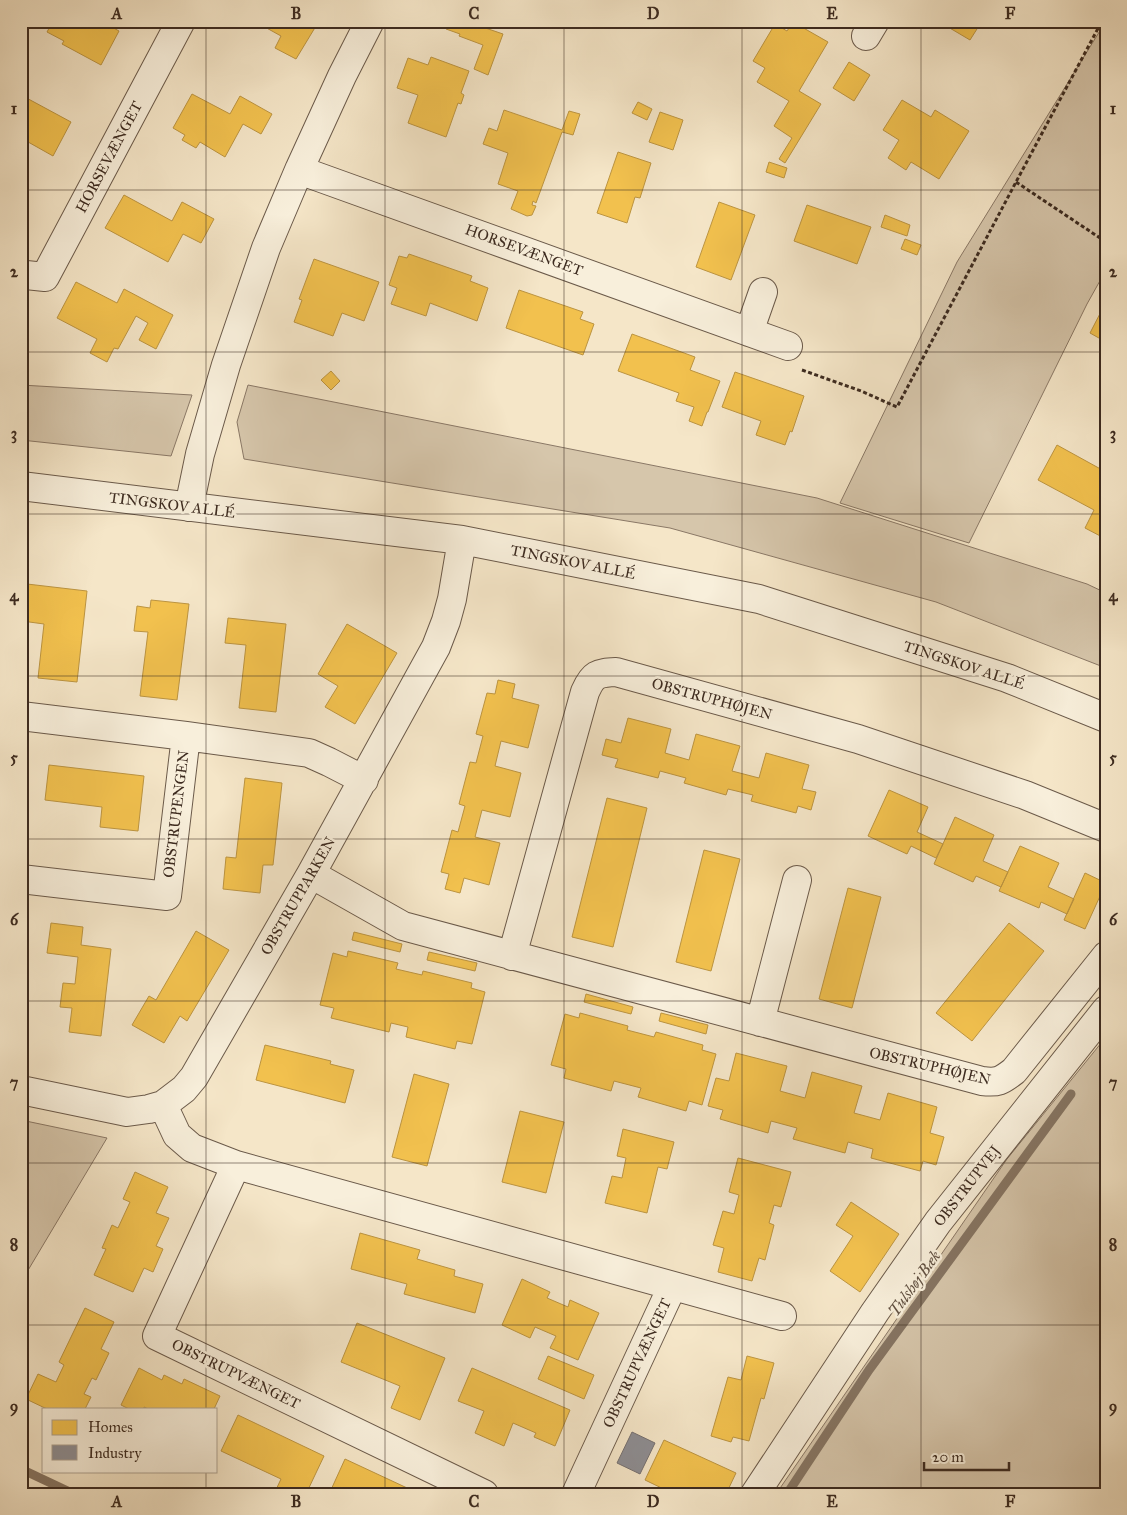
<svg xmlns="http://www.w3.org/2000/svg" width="1127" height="1515" font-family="'IM FELL Great Primer',serif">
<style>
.green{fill:#d6c6ab;stroke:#8a7866}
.homes{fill:#f2c14e;stroke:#bc9440}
.industry{fill:#8d8d92;stroke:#757070}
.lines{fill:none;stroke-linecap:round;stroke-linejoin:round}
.stream{stroke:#867563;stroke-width:9}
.minor-casing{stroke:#6b5a4a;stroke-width:30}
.path{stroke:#3d2b20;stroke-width:3;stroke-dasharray:4 2.5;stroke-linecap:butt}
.minor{stroke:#f8efdb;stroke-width:28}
.grid{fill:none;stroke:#3d2b20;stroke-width:1;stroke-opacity:0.55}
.labels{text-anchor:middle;stroke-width:5;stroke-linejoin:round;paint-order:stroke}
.street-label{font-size:15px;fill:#3d2b20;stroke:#f8efdb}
.water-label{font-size:16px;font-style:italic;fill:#615041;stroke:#f8efdb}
.neatline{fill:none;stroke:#3d2b20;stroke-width:2}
.grid-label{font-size:16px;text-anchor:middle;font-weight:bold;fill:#3d2b20}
</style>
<rect width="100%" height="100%" fill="#f5e6c8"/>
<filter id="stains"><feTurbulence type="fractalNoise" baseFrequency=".004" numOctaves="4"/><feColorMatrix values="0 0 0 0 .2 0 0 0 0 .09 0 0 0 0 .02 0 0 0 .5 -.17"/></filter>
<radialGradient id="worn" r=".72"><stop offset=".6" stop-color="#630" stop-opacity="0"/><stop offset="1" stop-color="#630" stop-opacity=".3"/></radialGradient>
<path class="green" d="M1106,21V270L1087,304L969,543L840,503L957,262Z
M21,385L192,395L171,456L21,440Z
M248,385L817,498L1087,584L1106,593V668L936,602L670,528L244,459L237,422Z
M1106,1037V1494H776L1007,1159Z
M21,1120L107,1138L21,1282Z"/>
<path class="homes" d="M53,21H101L119,31L101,65L62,44L64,41L47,32Z
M254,21H319L296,59L275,48L281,36Z
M449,21H460L464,23L465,21L503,34L488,75L474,69L483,45L459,36L460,34L446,29Z
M951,21H982L970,40L948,27Z
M793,22L828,42L799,91L821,104L785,163L779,159L792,138L774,126L789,101L757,82L765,68L753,61L775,24L787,31Z
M431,57L469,71L461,93L464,95L461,104L458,103L446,137L408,123L418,95L397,88L408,58L428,65Z
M849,62L870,75L854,101L833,88Z
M192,94L230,114L240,96L272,114L261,134L243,124L225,157L200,142L196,148L182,140L185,135L173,128Z
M21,95L71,122L53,156L21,138Z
M902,100L931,117L935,110L969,131L939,179L911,162L906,170L888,158L899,140L883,130Z
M638,102L652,109L647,120L632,113Z
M504,110L562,130L569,111L580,114L573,135L562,132L536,203L533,201L532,205L536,206L532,215L527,216L511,209L518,191L498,184L508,153L483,144L489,128L497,131Z
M660,112L683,120L673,150L649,142Z
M618,152L651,163L640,198L635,197L627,223L597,213Z
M769,162L787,168L784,178L766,172Z
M124,195L172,221L182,202L214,219L201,243L183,234L168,262L105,228Z
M719,202L755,215L731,280L696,267Z
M807,205L871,227L857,264L794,241Z
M885,215L910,225L907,236L881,227Z
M905,239L921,245L917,255L901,249Z
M409,254L472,276L470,281L488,288L477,321L430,303L426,316L391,304L397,288L389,285L399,256L407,258Z
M314,259L379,282L364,321L342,313L333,336L294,322L302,300L299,299Z
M76,282L117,303L124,289L173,315L156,349L139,340L148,323L136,316L118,349L114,348L107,362L90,353L97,339L57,318Z
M519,290L583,312L580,319L594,324L583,355L506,328Z
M1106,302V342L1090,333Z
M632,334L695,357L690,370L720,381L708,412H707L702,426L689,421L694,407L676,401L679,393L618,371Z
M331,371L340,381L331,390L321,380Z
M735,372L804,396L792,432L790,431L785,445L756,435L761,421L722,407Z
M1057,445L1106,472V494L1104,498L1106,499V539L1085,528L1094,510L1038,480Z
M27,584L87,591L77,682L38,678L44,624L22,621Z
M151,600L189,604L177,700L140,696L148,632L134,631L137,606L150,608Z
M228,618L286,624L276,712L239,708L246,645L225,643Z
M347,624L397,653L355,724L325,707L338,686L318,674Z
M498,680L515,684L512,698L539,705L528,748L501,741L495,766L521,773L510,817L482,810L475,837L500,843L489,885L464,878L460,893L445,889L449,874L441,872L452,830L458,832L465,806L459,804L470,762L476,763L483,736L476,734L487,693L495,694Z
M628,718L671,729L665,753L689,760L696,734L740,746L732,771L759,778L766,753L809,765L802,789L816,792L811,810L798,806L796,813L751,801L753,795L728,789L726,795L684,783L686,778L660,771L658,778L615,767L618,759L602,755L606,739L621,743Z
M21,752L27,753L21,807Z
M49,765L144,776L138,831L100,827L102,807L45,800Z
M245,778L282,783L273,865H263L260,893L223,889L226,857L236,858Z
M889,790L928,807L917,832L943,844L936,858L911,846L907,854L868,836Z
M607,798L647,808L613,947L572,937Z
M955,817L994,835L983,861L1008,872L1001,887L976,876L973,882L934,864Z
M1020,846L1059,863L1048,887L1074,899L1067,914L1041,902L1039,908L999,891Z
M704,850L740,859L711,971L676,962Z
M1085,873L1106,883L1085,929L1064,920Z
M848,888L881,897L852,1008L819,999Z
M51,923L83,927L81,945L111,949L101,1036L69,1032L72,1008L60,1007L63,983L75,984L78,957L47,953Z
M1009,923L1044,951L972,1041L936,1013Z
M196,931L229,950L187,1021L180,1016L164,1043L132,1025L149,996L156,1000Z
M354,932L402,944L400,952L352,940Z
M348,951L398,963L396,969L422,975L423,971L472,983L471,988L485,992L472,1044L457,1041L455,1049L406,1037L408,1027L391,1023L389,1032L331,1018L334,1008L320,1005L333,953L347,957Z
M429,952L477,963L475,971L427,960Z
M586,994L633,1007L631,1014L584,1002Z
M580,1013L628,1026L627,1030L654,1037L656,1032L703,1045L702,1050L716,1054L702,1105L689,1101L686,1111L638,1097L641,1088L614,1081L611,1091L564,1078L566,1069L551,1065L565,1014L579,1018Z
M661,1013L708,1025L706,1034L659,1021Z
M265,1045L331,1061L330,1064L354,1070L345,1103L256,1080Z
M736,1053L787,1066L780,1091L805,1098L812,1072L862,1086L854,1113L880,1120L888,1093L937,1107L930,1133L944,1137L936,1165L923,1161L920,1171L871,1158L873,1149L848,1142L845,1153L793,1139L797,1128L771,1121L768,1133L720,1119L723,1110L708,1106L716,1078L729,1081Z
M414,1074L449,1084L427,1166L392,1157Z
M520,1111L564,1122L546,1193L502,1182Z
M623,1129L674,1142L667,1169L658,1167L647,1213L605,1203L612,1176L622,1178L626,1158L617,1156Z
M738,1158L791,1172L781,1207L774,1205L769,1223L774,1225L765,1260L759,1258L752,1281L718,1272L724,1248L713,1245L723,1211L734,1214L739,1195L729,1192Z
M135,1172L168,1187L156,1213L169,1218L156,1246L163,1249L153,1272L144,1268L133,1292L94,1275L106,1249L102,1248L112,1225L118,1228L130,1202L123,1199Z
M851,1202L899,1234L860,1292L830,1271L853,1236L836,1225Z
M360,1233L420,1250L417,1259L455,1270L454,1276L483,1284L475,1313L404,1294L407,1284L351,1269Z
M522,1279L550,1292L547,1298L568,1307L570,1300L599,1313L578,1360L550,1348L556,1336L535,1327L530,1338L502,1325Z
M85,1308L114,1322L101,1349L109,1353L96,1380L92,1378L84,1394L91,1397L85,1409H47L26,1399L38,1374L56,1382L64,1365L59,1362Z
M357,1323L445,1358L420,1420L391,1408L400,1386L341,1362Z
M548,1356L594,1375L584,1399L538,1379Z
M747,1356L774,1363L764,1399L761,1398L749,1441L733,1437L731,1442L711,1436L728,1377L741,1380Z
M139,1368L162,1380L164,1375L182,1384L184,1379L220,1396L214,1409H148L144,1407V1409H129L121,1405Z
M472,1368L570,1410L555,1446L534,1437L536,1433L513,1423L504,1446L475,1433L484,1411L458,1401Z
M238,1415L324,1456L306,1494H274L281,1479L221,1451Z
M664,1440L736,1473L726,1494H674L645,1480Z
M345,1459L420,1494H334L330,1492Z"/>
<path class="industry" d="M632,1432L655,1443L640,1474L617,1463Z"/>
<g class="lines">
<path class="stream" d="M21,1469L74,1494
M787,1494L869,1370L1071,1094"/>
<defs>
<path id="minor" d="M866,36L875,21
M299,170L788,346
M26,275L45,277L181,21
M749,332L763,292
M21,486L462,540L759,599L1007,678L1106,718
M189,507L200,454L226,365L266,248L299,170L342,76L370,21
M21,716L186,736L309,753L329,762L364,780
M311,874L403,926L982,1081C998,1083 1001,1081 1014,1071L1106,956
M21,879L167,896L186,736
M512,956L585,692C593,674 597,673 616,672L858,739L1025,795L1106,828
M760,1022L797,880
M21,1090L127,1112L149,1109L163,1105L184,1089L194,1077L311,874L436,647L446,621L452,599L462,540
M163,1105L177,1135L192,1148L236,1165L157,1336L484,1494
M236,1165L782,1316
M576,1494L672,1287
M755,1494L875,1312L938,1222L1106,1010"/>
</defs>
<use href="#minor" class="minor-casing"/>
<path class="path" d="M1016,182L1106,242
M802,370L861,391L897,407L1016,182L1102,21"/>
<use href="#minor" class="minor"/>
</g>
<path class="grid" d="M206,21V1409M385,21V1494M564,21V1494M742,21V1494M921,21V1494M21,190H1106M21,352H1106M21,514H1106M21,676H1106M21,839H1106M21,1001H1106M21,1163H1106M21,1325H1106M206,1471V1494"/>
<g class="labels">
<g class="street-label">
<text transform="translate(109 157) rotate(-62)" y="5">HORSEVÆNGET</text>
<text transform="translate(524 250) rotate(20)" y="5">HORSEVÆNGET</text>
<text transform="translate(172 505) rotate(7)" y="5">TINGSKOV ALLÉ</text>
<text transform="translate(573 562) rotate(11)" y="5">TINGSKOV ALLÉ</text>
<text transform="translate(964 665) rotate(18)" y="5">TINGSKOV ALLÉ</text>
<text transform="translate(712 699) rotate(15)" y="5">OBSTRUPHØJEN</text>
<text transform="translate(176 814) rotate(-83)" y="5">OBSTRUPENGEN</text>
<text transform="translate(298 896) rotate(-60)" y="5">OBSTRUPPARKEN</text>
<text transform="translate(930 1066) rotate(13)" y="5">OBSTRUPHØJEN</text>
<text transform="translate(967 1186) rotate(-52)" y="5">OBSTRUPVEJ</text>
<text transform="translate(637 1363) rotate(-65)" y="5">OBSTRUPVÆNGET</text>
<text transform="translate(236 1374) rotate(26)" y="5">OBSTRUPVÆNGET</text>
</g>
<g class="water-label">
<text transform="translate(914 1283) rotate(-54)" y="6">Tulshøj Bæk</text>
</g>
</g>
<rect width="1127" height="1515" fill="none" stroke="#f5e6c8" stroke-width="55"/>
<rect x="42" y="1408" width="175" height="65" fill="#f8efdb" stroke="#ada190"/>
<rect x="52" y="1420" width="25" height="15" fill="#f2c14e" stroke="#ada190"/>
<text x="88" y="1432" font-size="15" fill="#3d2b20">Homes</text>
<rect x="52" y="1445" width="25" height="15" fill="#8d8d92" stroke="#ada190"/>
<text x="88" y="1458" font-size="15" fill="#3d2b20">Industry</text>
<path d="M924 1462v8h85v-8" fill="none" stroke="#3d2b20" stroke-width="2.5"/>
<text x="932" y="1462" font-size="15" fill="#3d2b20" stroke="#f8efdb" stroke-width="4" paint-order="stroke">20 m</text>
<rect x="28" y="28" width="1072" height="1460" class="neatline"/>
<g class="grid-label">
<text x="117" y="19">A</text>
<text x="296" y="19">B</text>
<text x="474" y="19">C</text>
<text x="653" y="19">D</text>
<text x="832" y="19">E</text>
<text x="1010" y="19">F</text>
<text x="14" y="114">1</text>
<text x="1113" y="114">1</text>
<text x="14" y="277">2</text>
<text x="1113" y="277">2</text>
<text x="14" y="439">3</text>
<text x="1113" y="439">3</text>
<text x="14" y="601">4</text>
<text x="1113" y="601">4</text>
<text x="14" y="763">5</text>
<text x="1113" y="763">5</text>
<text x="14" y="925">6</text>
<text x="1113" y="925">6</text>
<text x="14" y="1088">7</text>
<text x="1113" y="1088">7</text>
<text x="14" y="1250">8</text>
<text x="1113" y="1250">8</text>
<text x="14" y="1412">9</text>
<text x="1113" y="1412">9</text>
<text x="117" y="1507">A</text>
<text x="296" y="1507">B</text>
<text x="474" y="1507">C</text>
<text x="653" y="1507">D</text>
<text x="832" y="1507">E</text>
<text x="1010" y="1507">F</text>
</g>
<rect width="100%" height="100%" filter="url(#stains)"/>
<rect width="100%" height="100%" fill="url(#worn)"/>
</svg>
